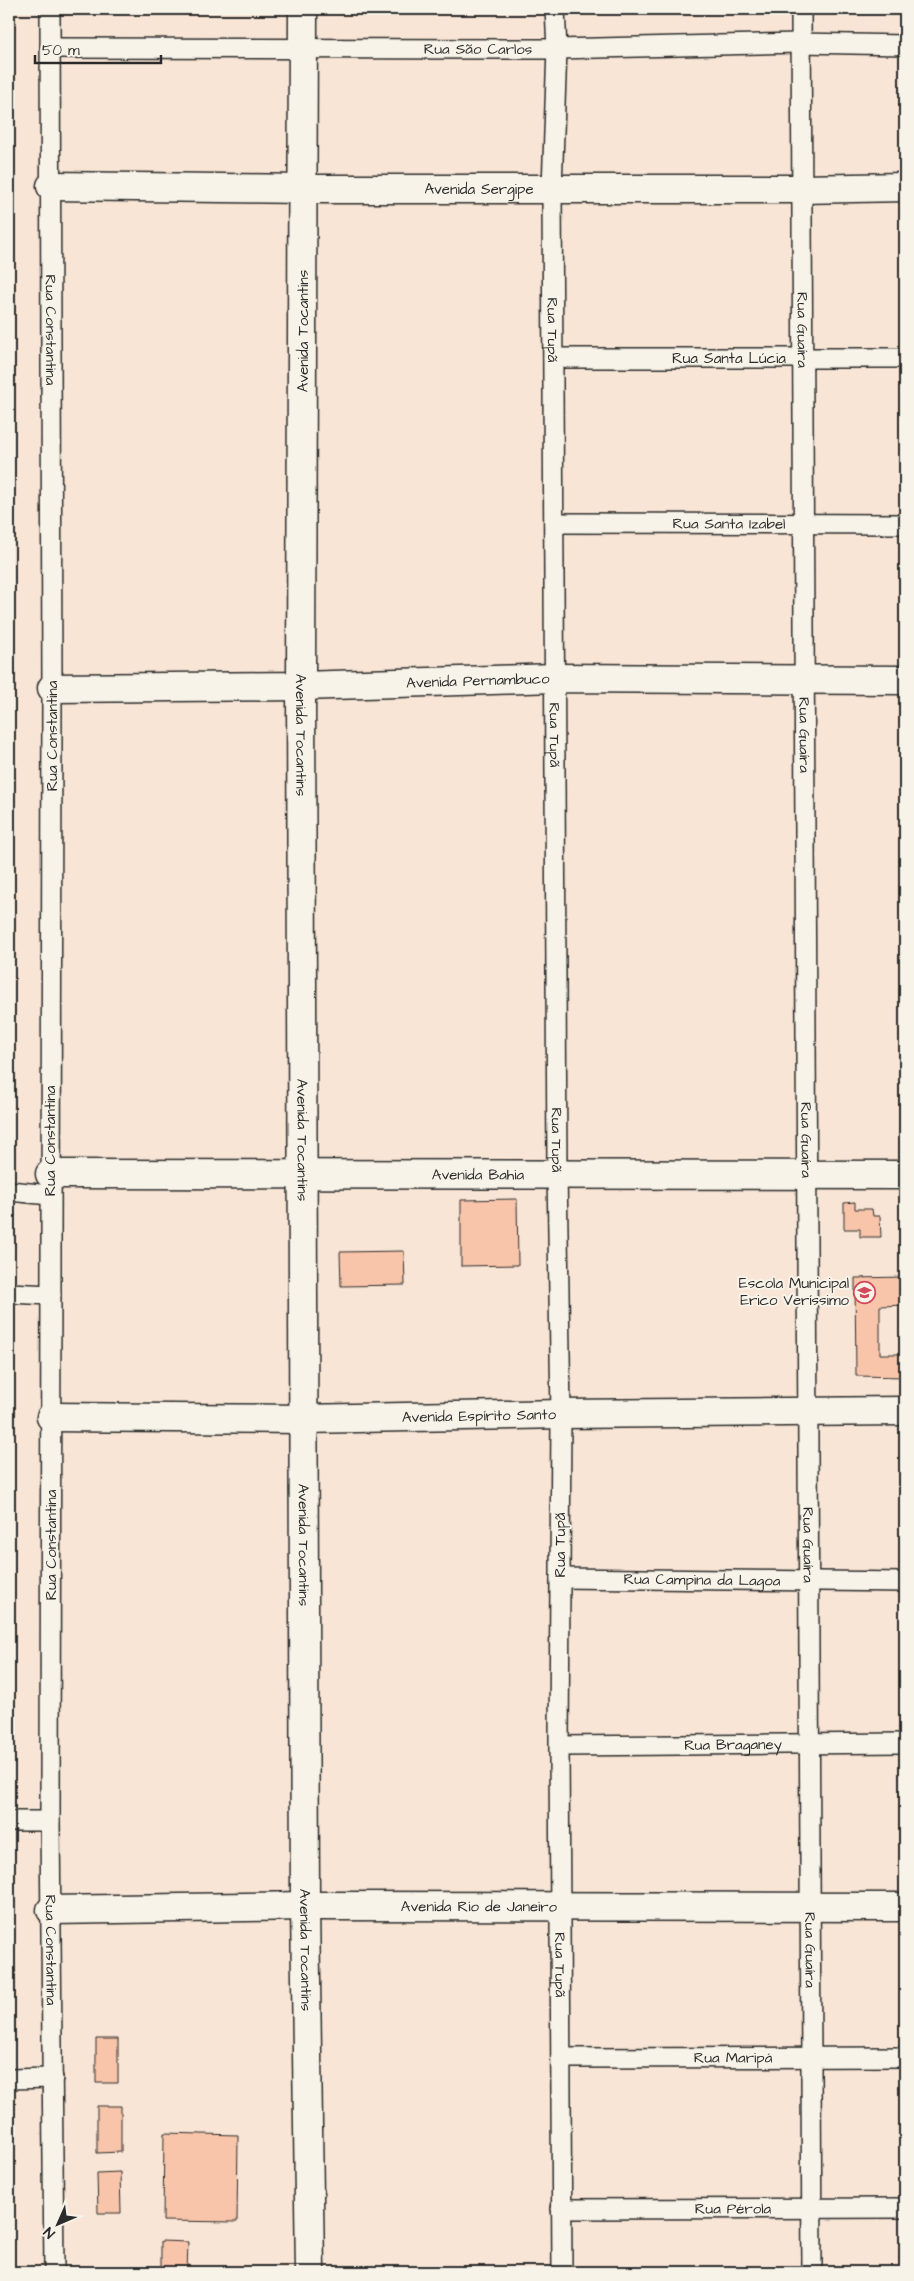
<svg xmlns="http://www.w3.org/2000/svg" width="914" height="2281" font-family="'Architects Daughter',sans-serif">
<style>
.building{fill:#f9c5aa;stroke:#2b2b2b;fill-rule:evenodd}
.lines{fill:none;stroke-linecap:round;stroke-linejoin:round}
.street-casing{stroke:#2b2b2b;stroke-width:22}
.secondary-casing{stroke:#2b2b2b;stroke-width:31}
.street{stroke:#f7f3e8;stroke-width:19}
.secondary{stroke:#f7f3e8;stroke-width:28}
.labels{text-anchor:middle;stroke-width:4;stroke-linejoin:round;paint-order:stroke}
.street-label{font-size:15px;fill:#2b2b2b;stroke:#f7f3e8}
.poi-label{font-size:15px;fill:#2b2b2b;stroke:#f7f3e8;text-anchor:end}
</style>
<rect width="100%" height="100%" fill="#f8e5d5"/>
<filter id="ink" filterUnits="userSpaceOnUse"><feTurbulence type="fractalNoise" baseFrequency=".02" numOctaves="2"/><feDisplacementMap in="SourceGraphic" scale="10" xChannelSelector="R" yChannelSelector="G"/><feConvolveMatrix kernelMatrix="1 2 1 2 8 2 1 2 1" color-interpolation-filters="sRGB"/></filter>
<g filter="url(#ink)">
<path class="building" d="M517,1199L518,1265L461,1266V1200Z
M855,1202V1209H872L873,1216H880L881,1237H860V1229H844V1203Z
M404,1251L405,1285L341,1286L340,1252Z
M905,1277V1377L856,1376L855,1278ZM905,1305V1354H880V1306Z
M96,2039H118V2083H96Z
M97,2106H121V2152L97,2153Z
M164,2133L238,2135L237,2222L163,2221Z
M120,2172L121,2213H98L97,2173Z
M161,2241L188,2242L187,2272H161Z"/>
<g class="lines">
<defs>
<g id="street">
<path id="s1" d="M50,9L52,688L50,1821L54,2272"/>
<path id="s2" d="M555,9L557,49L552,188L557,1173L561,1414L559,1746L562,2272"/>
<path id="s3" d="M801,9L812,2272"/>
<path id="s4" d="M50,48L557,49L800,43L905,45"/>
<path id="s5" d="M553,358H905"/>
<path id="s6" d="M554,523L905,524"/>
<path d="M9,1191L50,1195"/>
<path d="M9,1293L51,1295"/>
<path id="s7" d="M560,1578L905,1582"/>
<path id="s8" d="M559,1746L905,1743"/>
<path d="M9,1821H50"/>
<path id="s9" d="M561,2058L905,2057"/>
<path d="M9,2079L53,2078"/>
<path id="s10" d="M561,2209L905,2208"/>
</g>
<g id="secondary">
<path id="s11" d="M303,9L301,686L305,1906L310,2272"/>
<path id="s12" d="M51,186L304,189H801L905,187"/>
<path id="s13" d="M52,688L301,686L555,678L905,680"/>
<path id="s14" d="M50,1174L905,1175"/>
<path id="s15" d="M51,1417L304,1419L561,1414L905,1411"/>
<path id="s16" d="M51,1910L305,1906L905,1907"/>
</g>
</defs>
<use href="#street" class="street-casing"/>
<use href="#secondary" class="secondary-casing"/>
<use href="#street" class="street"/>
<use href="#secondary" class="secondary"/>
</g>
</g>
<defs>
<symbol id="school-ring" viewBox="-11 -11 22 22"><circle r="9.5" fill="#f7f3e8" stroke="#d1495b" stroke-width="1.5"/><path d="M0-5L7-2L0 1L-7-2ZM-4 1L0 2.5L4 1V4Q0 6-4 4Z" fill="#d1495b"/></symbol>
</defs>
<g fill-rule="evenodd">
<use href="#school-ring" x="852" y="1280" width="25" height="25"/>
</g>
<g class="labels">
<g class="street-label">
<text dy="5" stroke="none"><textPath href="#s4" startOffset="428">Rua São Carlos</textPath></text>
<text dy="5" stroke="none"><textPath href="#s12" startOffset="428">Avenida Sergipe</textPath></text>
<text dy="5" stroke="none"><textPath href="#s2" startOffset="321">Rua Tupã</textPath></text>
<text dy="5" stroke="none"><textPath href="#s1" startOffset="321">Rua Constantina</textPath></text>
<text transform="translate(303 331) rotate(-90)" y="5">Avenida Tocantins</text>
<text dy="5" stroke="none"><textPath href="#s3" startOffset="321">Rua Guaíra</textPath></text>
<text dy="5" stroke="none"><textPath href="#s5" startOffset="176">Rua Santa Lúcia</textPath></text>
<text dy="5" stroke="none"><textPath href="#s6" startOffset="175">Rua Santa Izabel</textPath></text>
<text dy="5" stroke="none"><textPath href="#s13" startOffset="426">Avenida Pernambuco</textPath></text>
<text dy="5" stroke="none"><textPath href="#s2" startOffset="726">Rua Tupã</textPath></text>
<text dy="5" stroke="none"><textPath href="#s3" startOffset="726">Rua Guaíra</textPath></text>
<text transform="translate(52 736) rotate(-90)" y="5">Rua Constantina</text>
<text dy="5" stroke="none"><textPath href="#s11" startOffset="726">Avenida Tocantins</textPath></text>
<text dy="5" stroke="none"><textPath href="#s11" startOffset="1131">Avenida Tocantins</textPath></text>
<text dy="5" stroke="none"><textPath href="#s2" startOffset="1131">Rua Tupã</textPath></text>
<text dy="5" stroke="none"><textPath href="#s3" startOffset="1131">Rua Guaíra</textPath></text>
<text transform="translate(50 1141) rotate(-90)" y="5">Rua Constantina</text>
<text dy="5" stroke="none"><textPath href="#s14" startOffset="428">Avenida Bahia</textPath></text>
<text dy="5" stroke="none"><textPath href="#s15" startOffset="428">Avenida Espírito Santo</textPath></text>
<text transform="translate(51 1545) rotate(-90)" y="5">Rua Constantina</text>
<text dy="5" stroke="none"><textPath href="#s11" startOffset="1536">Avenida Tocantins</textPath></text>
<text transform="translate(560 1545) rotate(-90)" y="5">Rua Tupã</text>
<text dy="5" stroke="none"><textPath href="#s3" startOffset="1536">Rua Guaíra</textPath></text>
<text dy="5" stroke="none"><textPath href="#s7" startOffset="142">Rua Campina da Lagoa</textPath></text>
<text dy="5" stroke="none"><textPath href="#s8" startOffset="174">Rua Braganey</textPath></text>
<text dy="5" stroke="none"><textPath href="#s16" startOffset="428">Avenida Rio de Janeiro</textPath></text>
<text dy="5" stroke="none"><textPath href="#s1" startOffset="1941">Rua Constantina</textPath></text>
<text dy="5" stroke="none"><textPath href="#s11" startOffset="1941">Avenida Tocantins</textPath></text>
<text dy="5" stroke="none"><textPath href="#s3" startOffset="1941">Rua Guaíra</textPath></text>
<text dy="5" stroke="none"><textPath href="#s2" startOffset="1956">Rua Tupã</textPath></text>
<text dy="5" stroke="none"><textPath href="#s9" startOffset="172">Rua Maripá</textPath></text>
<text dy="5" stroke="none"><textPath href="#s10" startOffset="172">Rua Pérola</textPath></text>
</g>
<g class="poi-label">
<text x="849" y="1288">Escola Municipal<tspan x="849" dy="17">Erico Veríssimo</tspan></text>
</g>
</g>
<rect width="914" height="2281" fill="none" stroke="#f7f3e8" stroke-width="30"/>
<rect x="15" y="15" width="884" height="2251" fill="none" stroke="#2b2b2b" stroke-width="2" filter="url(#ink)"/>
<g transform="translate(58 2224) rotate(225)" stroke="#f7f3e8" stroke-width="4" paint-order="stroke">
<path d="M0-4L9 19L0 12L-9 19Z" fill="#2b2b2b"/>
<text y="-8" font-size="14" font-weight="bold" text-anchor="middle" fill="#2b2b2b">N</text>
</g>
<path d="M35 55v8h126v-8" fill="none" stroke="#2b2b2b" stroke-width="2.5"/>
<text x="42" y="55" font-size="15" fill="#2b2b2b" stroke="#f7f3e8" stroke-width="4" paint-order="stroke">50 m</text>
</svg>
